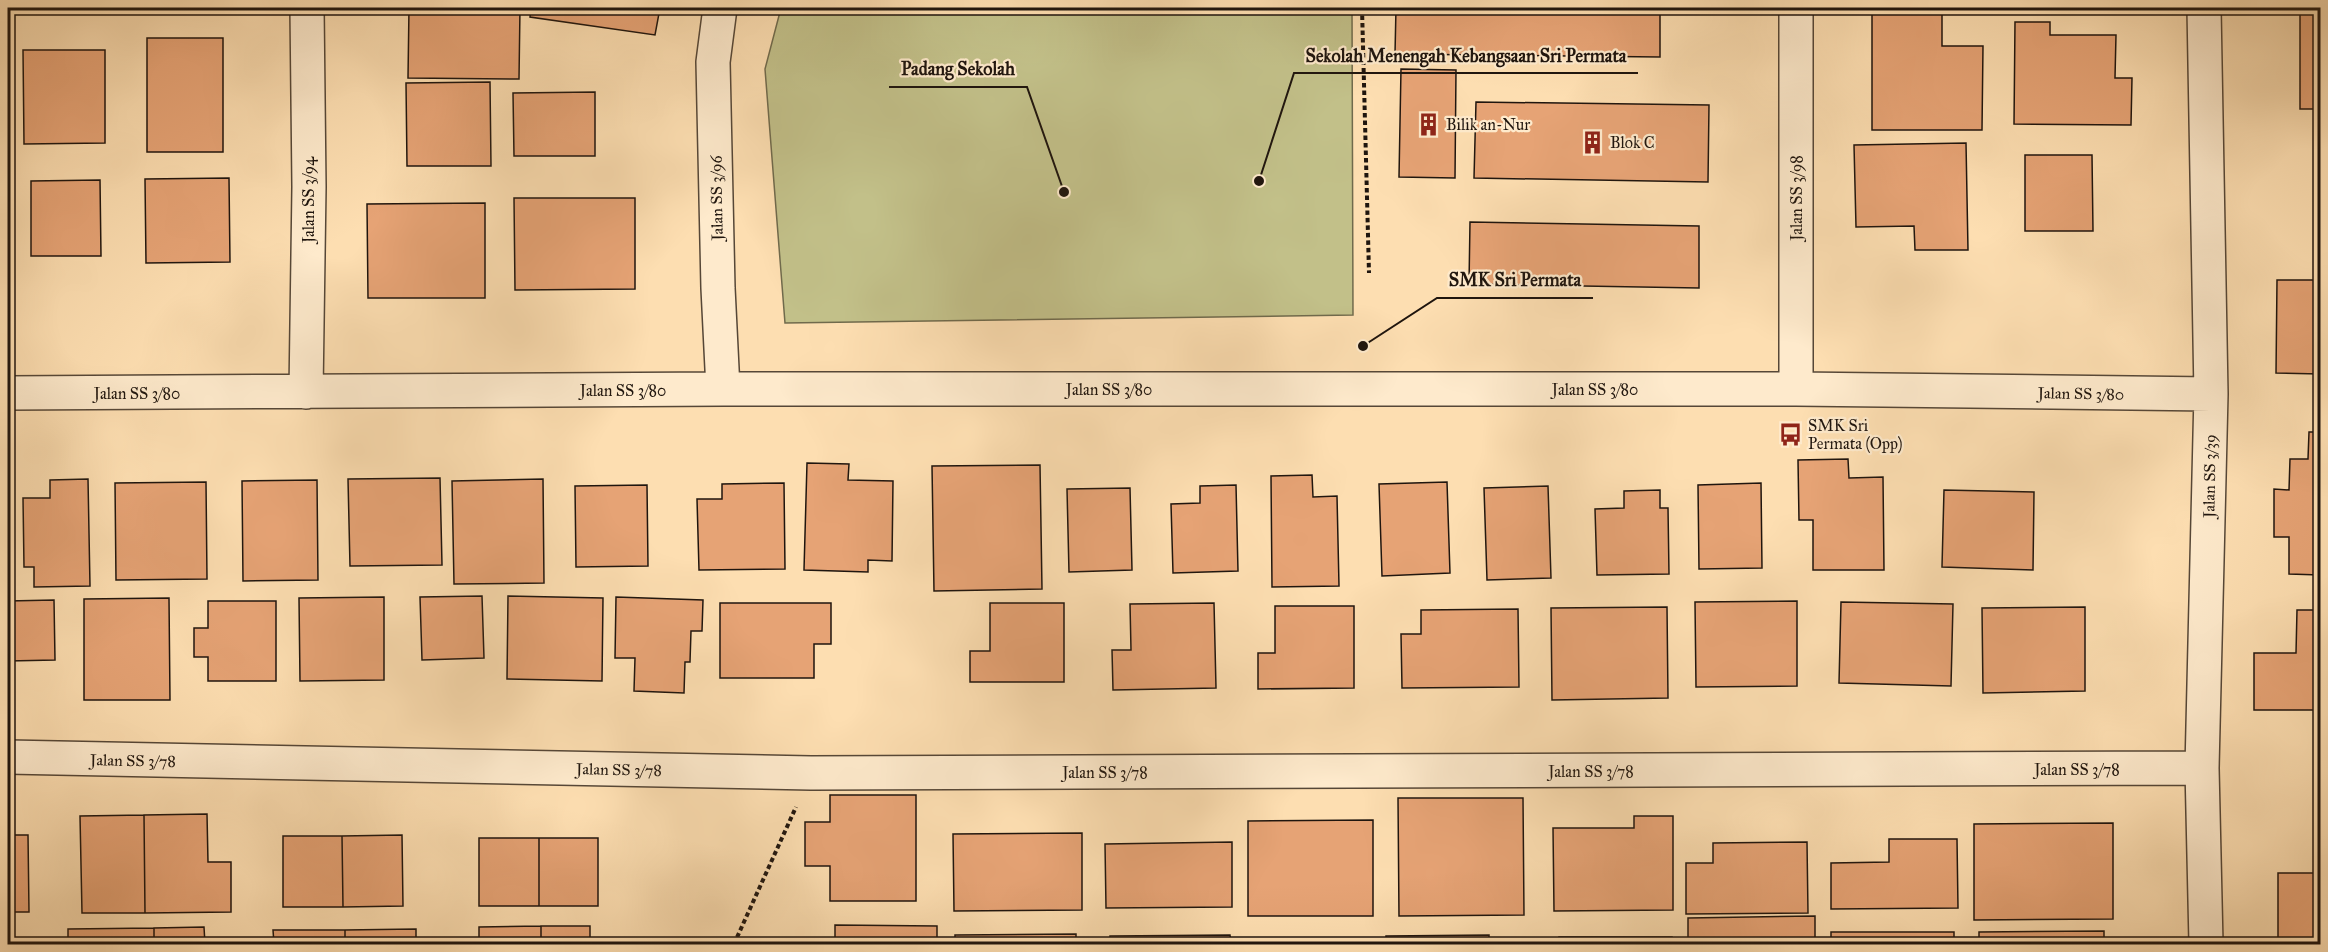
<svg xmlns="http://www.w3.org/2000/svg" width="2328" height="952" font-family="'IM FELL Great Primer',serif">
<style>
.green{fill:#c2c089;stroke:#706a4c;stroke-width:1.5}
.building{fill:#e6a375;stroke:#1f150e;stroke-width:1.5}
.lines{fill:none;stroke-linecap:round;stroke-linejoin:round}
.minor-casing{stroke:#564737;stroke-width:36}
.path{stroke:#1f150e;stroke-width:4;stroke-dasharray:4.5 3;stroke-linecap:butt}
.minor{stroke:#feeacc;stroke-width:33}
.labels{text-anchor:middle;stroke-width:4.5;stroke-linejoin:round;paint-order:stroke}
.poi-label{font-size:16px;fill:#1f150e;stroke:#feeacc;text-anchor:start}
.street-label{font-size:16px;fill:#1f150e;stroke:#feeacc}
.leader{fill:none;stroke:#1f150e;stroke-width:2}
.callout-dot{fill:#1f150e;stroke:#feeacc;stroke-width:2}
.callout-label{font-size:18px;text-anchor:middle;font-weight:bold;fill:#1f150e;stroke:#feeacc;stroke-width:4.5;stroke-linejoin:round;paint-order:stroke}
</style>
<rect width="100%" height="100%" fill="#fddeb1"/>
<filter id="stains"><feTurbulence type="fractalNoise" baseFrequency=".00333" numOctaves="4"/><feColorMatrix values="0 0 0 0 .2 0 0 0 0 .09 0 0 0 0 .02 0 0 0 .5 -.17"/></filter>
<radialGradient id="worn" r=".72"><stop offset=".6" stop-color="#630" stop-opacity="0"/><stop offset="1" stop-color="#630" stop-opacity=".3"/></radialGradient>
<path class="green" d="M781,8H1352L1353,315L785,323L765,69Z"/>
<path class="building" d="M409,8H520L519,79L408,78Z
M531,8H660L655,35L530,17Z
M1396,8H1660V57L1395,54Z
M1872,8H1942V46H1983L1982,130H1872Z
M2300,8H2320V109H2300Z
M2015,22H2050V35H2116L2115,78H2132L2131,125L2014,124Z
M147,38H223V152H147Z
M23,50H105V143L24,144Z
M1401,69L1456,70L1455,178L1399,177Z
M490,82L491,166H407L406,83Z
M595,92V156H514L513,93Z
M1476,102L1709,105L1708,182L1474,178Z
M1966,143L1968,250H1915L1914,226L1856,227L1854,145Z
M2025,155H2092L2093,231H2025Z
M229,178L230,262L146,263L145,179Z
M100,180L101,256H31V181Z
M514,198H635V289L515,290Z
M485,203V298H368L367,204Z
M1470,222L1699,226V288L1469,284Z
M2277,280H2320V374L2276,373Z
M2309,432H2320V575L2289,574V537H2274V489L2289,490L2290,459H2308Z
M1848,459L1849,478L1883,477L1884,570H1813V520H1799L1798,460Z
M807,463L849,464L848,480L893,481L892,561L868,560V572L804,570Z
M1040,465L1042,589L934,591L932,466Z
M1312,475L1313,497L1337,496L1339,586L1272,587L1271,476Z
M440,478L442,565L350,566L348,479Z
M88,479L90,586L34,587V567H24L23,498H50V480Z
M543,479L544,583L454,584L452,481Z
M317,480L318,580L243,581L242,481Z
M206,482L207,579L116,580L115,483Z
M1447,482L1450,573L1382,576L1379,484Z
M784,483L785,569L699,570L697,499H722V484Z
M1761,483L1762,568L1699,569L1698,485Z
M647,485L648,566L576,567L575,486Z
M1236,485L1238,571L1173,573L1171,504L1200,503V486Z
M1548,486L1551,578L1487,580L1484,488Z
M1130,488L1132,570L1069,572L1067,489Z
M1660,490V508H1668L1669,574L1597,575L1595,509L1624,508V491Z
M1944,490L2034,492L2033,570L1942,567Z
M482,596L484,658L422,660L420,597Z
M508,596L603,598L602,681L507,679Z
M384,597V680L300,681L299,598Z
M616,597L703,600L702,631H691L690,662H685L684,693L634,691L635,658H615Z
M169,598L170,700H84V599Z
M54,600L55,660L8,661V601Z
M208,601H276V681H208V657H194V628H208Z
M1797,601V686L1696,687L1695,602Z
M1841,602L1953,604L1951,686L1839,683Z
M720,603H831V644H814V678H720Z
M990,603H1064V682H970V651H990Z
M1214,603L1216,688L1113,690L1112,650H1131L1130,604Z
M1275,606H1354V688L1258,689V653H1275Z
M1667,607L1668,698L1552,700L1551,608Z
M2085,607V691L1983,693L1982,608Z
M1518,609L1519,687L1402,688L1401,634H1421V610Z
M2297,610H2320V710H2254V653H2296Z
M2320,755V846H2319Z
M830,795H916V901H830V866H805V822H830Z
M1398,798H1523L1524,915L1399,916Z
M207,814L208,862H231V912L145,913L144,815Z
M144,815L145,913H82L80,816Z
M1634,816H1673V910L1554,911L1553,828H1634Z
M1373,820V916H1248V821Z
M2113,823V919L1974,920V824Z
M1082,833V910L954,911L953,834Z
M8,835H28L29,912H8Z
M402,835L403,906L343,907L342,836Z
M283,836H342L343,907H283Z
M479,838H539V906H479Z
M539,838H598V906H539Z
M1889,839H1957L1958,908L1831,909V863L1889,862Z
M1232,842V907L1106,908L1105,844Z
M1807,842L1808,913L1686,914V863H1713V843Z
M2278,873H2320V944H2278Z
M1815,916V944H1688V918Z
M835,925L937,926V944H791V943L835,944Z
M541,926V944H479V927Z
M541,926H590V944H541Z
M204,927L205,944H154V928Z
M154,928V944H68V929Z
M416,929V944H345V930Z
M273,930H345V944H274Z
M2104,931V944H1979V932Z
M1831,932H1954V944H1831Z
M1076,934V944H955V935Z
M1230,935L1231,944H1110V936Z
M1489,935V944H1386V936Z
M1559,937H1672V944H1559Z
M1243,943H1367V944H1243Z"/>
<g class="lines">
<defs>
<path id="minor" d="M720,8L713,62L718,288L723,389
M2204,8L2211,394L2202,768L2206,944
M1796,389V8
M306,392L309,187L307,8
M8,393L723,389H1796L2211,394
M8,757L811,773L2202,768"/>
</defs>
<use href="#minor" class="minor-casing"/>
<path class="path" d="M1362,8L1369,273
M734,944L796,807"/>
<use href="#minor" class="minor"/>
</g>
<defs>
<symbol id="building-bare" viewBox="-9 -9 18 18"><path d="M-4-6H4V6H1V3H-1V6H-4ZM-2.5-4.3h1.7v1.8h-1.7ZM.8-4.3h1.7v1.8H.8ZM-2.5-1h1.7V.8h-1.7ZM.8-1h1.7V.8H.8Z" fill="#8f2418" stroke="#feeacc" stroke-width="2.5" paint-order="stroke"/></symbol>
<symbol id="bus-bare" viewBox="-9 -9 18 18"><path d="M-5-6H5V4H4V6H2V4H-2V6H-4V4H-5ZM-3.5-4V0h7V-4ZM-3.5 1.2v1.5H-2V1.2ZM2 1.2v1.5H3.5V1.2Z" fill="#8f2418" stroke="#feeacc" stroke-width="2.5" paint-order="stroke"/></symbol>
</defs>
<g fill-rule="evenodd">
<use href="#building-bare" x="1412" y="108" width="33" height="33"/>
<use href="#building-bare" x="1576" y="126" width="33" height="33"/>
<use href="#bus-bare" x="1774" y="418" width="33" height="33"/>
</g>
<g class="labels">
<g class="poi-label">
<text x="1446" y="130">Bilik an-Nur</text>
<text x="1610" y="148">Blok C</text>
<text x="1808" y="431">SMK Sri<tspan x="1808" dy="18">Permata (Opp)</tspan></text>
</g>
<g class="street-label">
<text transform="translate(716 198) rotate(-91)" y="6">Jalan SS 3/96</text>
<text transform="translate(1796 198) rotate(-90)" y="6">Jalan SS 3/98</text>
<text transform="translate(308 200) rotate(-90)" y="6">Jalan SS 3/94</text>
<text x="1109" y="395">Jalan SS 3/80</text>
<text x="1595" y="395">Jalan SS 3/80</text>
<text x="623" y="396">Jalan SS 3/80</text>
<text x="137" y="399">Jalan SS 3/80</text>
<text transform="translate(2081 393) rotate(1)" y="6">Jalan SS 3/80</text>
<text transform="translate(2209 476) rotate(-89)" y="6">Jalan SS 3/39</text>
<text transform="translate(133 760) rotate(1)" y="6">Jalan SS 3/78</text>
<text transform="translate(619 769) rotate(1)" y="6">Jalan SS 3/78</text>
<text x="2077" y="775">Jalan SS 3/78</text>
<text x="1591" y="777">Jalan SS 3/78</text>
<text x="1105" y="778">Jalan SS 3/78</text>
</g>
</g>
<path class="leader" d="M1259 181L1294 73H1638M1064 192L1027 87H889M1363 346L1437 298H1593"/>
<g class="callout-dot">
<circle cx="1259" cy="181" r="6"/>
<circle cx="1064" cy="192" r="6"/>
<circle cx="1363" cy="346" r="6"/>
</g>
<g class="callout-label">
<text x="1466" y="62">Sekolah Menengah Kebangsaan Sri Permata</text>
<text x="958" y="75">Padang Sekolah</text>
<text x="1515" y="286">SMK Sri Permata</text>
</g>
<rect width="2328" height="952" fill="none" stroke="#fddeb1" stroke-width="30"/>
<rect x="9" y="9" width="2310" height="934" fill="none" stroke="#1f150e" stroke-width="3"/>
<rect x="15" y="15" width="2298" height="922" fill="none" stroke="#1f150e" stroke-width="1.5"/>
<rect width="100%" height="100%" filter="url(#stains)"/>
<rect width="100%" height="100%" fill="url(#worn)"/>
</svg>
